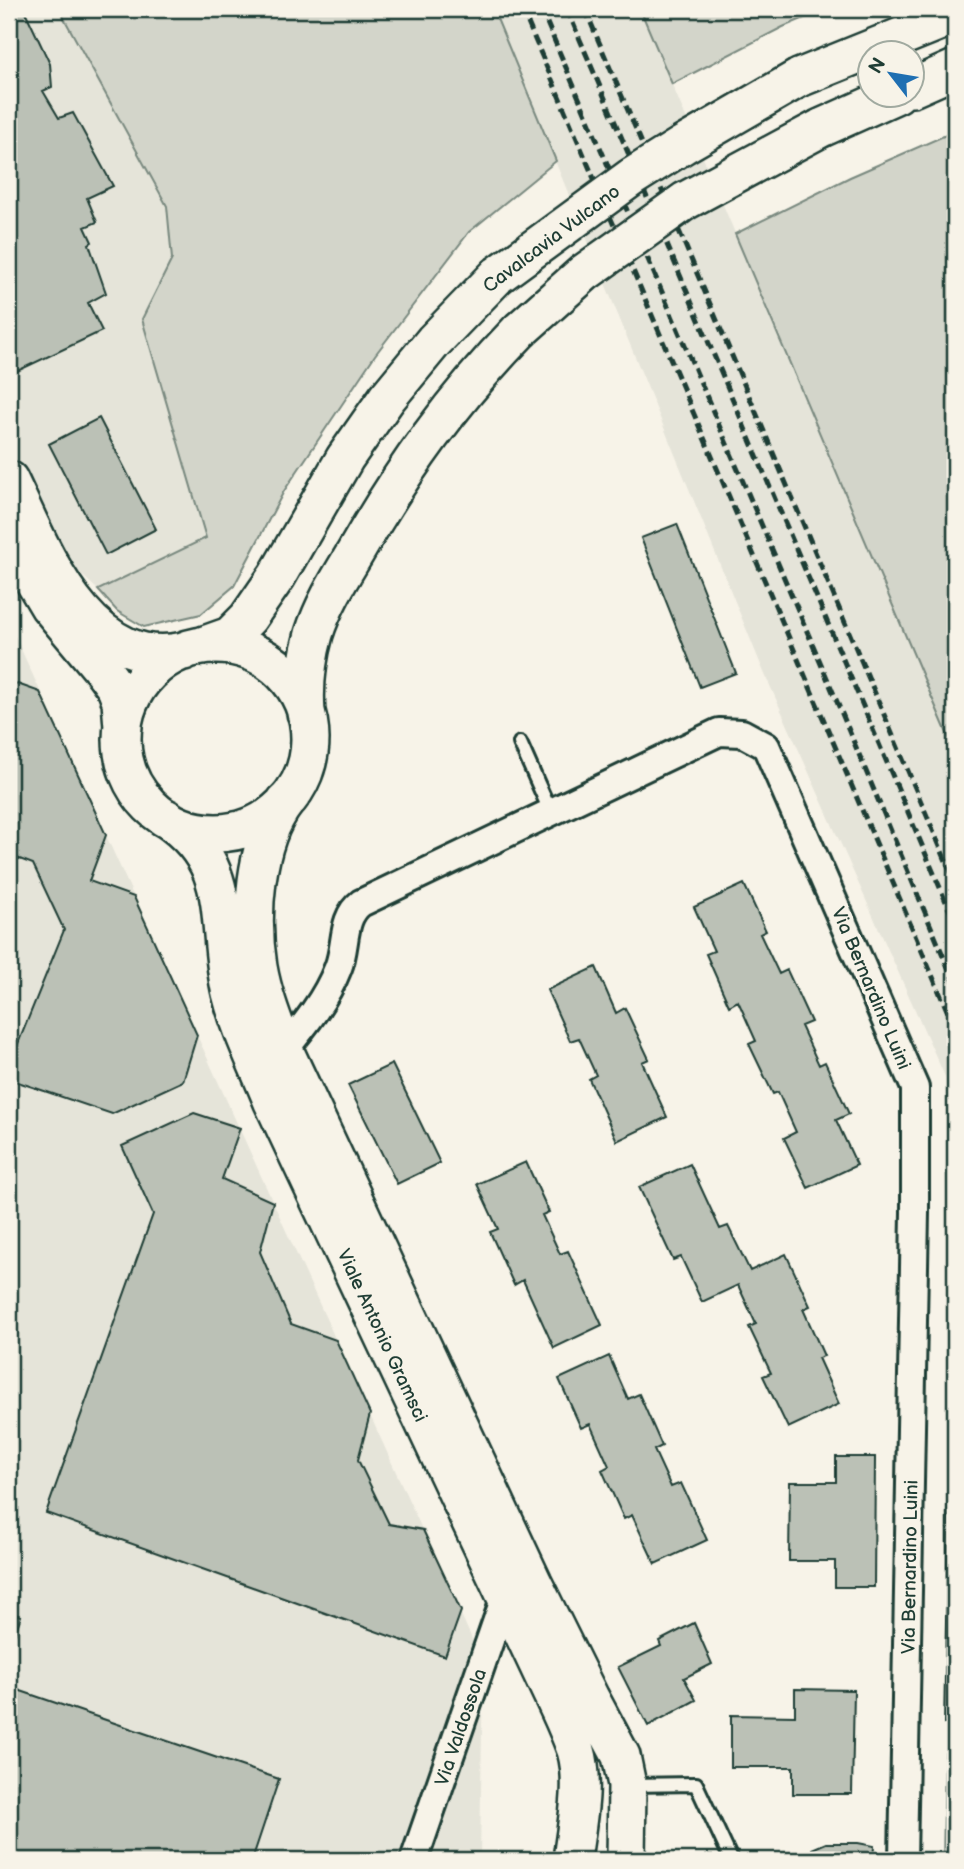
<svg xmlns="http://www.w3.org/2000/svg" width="964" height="1869" font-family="'Balsamiq Sans',sans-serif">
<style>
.built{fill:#e5e4d9}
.green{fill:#d3d5ca;stroke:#79897f;stroke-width:2}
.building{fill:#bbc1b6;stroke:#1f3d34;stroke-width:2}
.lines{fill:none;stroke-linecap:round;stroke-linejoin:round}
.service-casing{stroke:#1f3d34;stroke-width:18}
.minor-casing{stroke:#1f3d34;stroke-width:32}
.secondary-casing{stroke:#1f3d34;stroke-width:42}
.service{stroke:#f7f3e8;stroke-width:12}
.minor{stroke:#f7f3e8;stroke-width:26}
.secondary{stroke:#f7f3e8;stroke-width:37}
.rail{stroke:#1f3d34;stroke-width:5;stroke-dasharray:10 5;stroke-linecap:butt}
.secondary-bridge-casing{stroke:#1f3d34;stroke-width:42;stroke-linecap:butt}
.secondary-bridge{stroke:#f7f3e8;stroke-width:37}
.labels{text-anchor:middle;stroke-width:7;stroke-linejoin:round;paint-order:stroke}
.street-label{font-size:19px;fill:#1f3d34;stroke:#f7f3e8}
</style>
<rect width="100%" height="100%" fill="#f7f3e8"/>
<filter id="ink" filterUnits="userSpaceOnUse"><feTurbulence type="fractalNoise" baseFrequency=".0143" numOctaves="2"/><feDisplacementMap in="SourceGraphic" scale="14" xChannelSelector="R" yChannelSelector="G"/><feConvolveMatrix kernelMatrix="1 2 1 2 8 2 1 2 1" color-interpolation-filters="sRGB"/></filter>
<g filter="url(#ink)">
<path class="built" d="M9,9H59L167,206L172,259L142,319L206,539L98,590L55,550L9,456Z
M493,9H640L955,752V1099L763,670Z
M10,625L483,1663L480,1860H9Z"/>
<path class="green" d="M59,9H493L556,161L469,232L375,355L284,491L234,586L201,614L144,627L117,611L98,590L206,538L142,319L172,259L167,206Z
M640,9H826L783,27L672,84Z
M955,131V752L735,234L850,177Z
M955,1750V1860H943L945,1753Z"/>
<path class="building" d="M9,9H24L50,64L52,87L43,91L59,118L73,113L113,186L87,198L97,222L85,227L92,242L89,244L106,293L88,303L102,331L9,375Z
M99,418L156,529L106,555L49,444Z
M677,524L736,673L700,687L641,538Z
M9,681L40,692L106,835L89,881L134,897L197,1035L183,1081L112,1114L9,1079V1066L64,930L33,864L9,855Z
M744,884L766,931L760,934L779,974L787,970L811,1022L801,1026L819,1065L825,1062L849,1114L836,1120L857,1165L808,1188L784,1138L796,1132L778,1092L773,1094L749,1044L756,1041L738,1001L729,1006L706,954L714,951L694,907Z
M596,967L616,1013L625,1008L649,1059L642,1062L667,1117L617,1141L589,1079L596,1075L579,1038L570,1041L547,990Z
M392,1064L440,1163L397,1184L348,1085Z
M194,1113L240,1128L222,1179L273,1202L260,1252L291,1324L336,1340L370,1414L358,1460L389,1524L423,1530L461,1611L445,1656L46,1513L153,1214L122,1146Z
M526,1162L549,1212L542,1215L560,1254L568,1251L602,1325L554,1348L523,1280L514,1285L490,1232L498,1229L477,1184Z
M690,1164L720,1229L728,1226L750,1271L786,1254L810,1306L803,1309L824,1356L818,1358L839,1404L788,1428L763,1376L771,1373L749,1327L756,1324L738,1285L702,1302L681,1257L673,1260L639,1187Z
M609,1356L628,1399L639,1394L662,1446L654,1450L671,1487L681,1483L707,1540L655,1564L632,1515L624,1519L602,1470L609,1466L590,1424L581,1428L559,1379Z
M951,1364H955V1722L944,1724Z
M836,1457H875L874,1587H835V1561H789L790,1482H836Z
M9,1612L21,1616L9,1651Z
M694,1623L712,1664L684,1678L696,1700L648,1726L618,1667L661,1646L659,1641Z
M12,1688L279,1779L252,1860H9V1697Z
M795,1689L854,1690L852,1794H793V1767H731V1715L795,1716Z
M826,1843H858L874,1846L873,1860H811L812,1849Z"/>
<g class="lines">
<defs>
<path id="service" d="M520,743L551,813
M631,1785L696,1784L730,1857"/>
<path id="minor" d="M284,1050C305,1025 326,999 338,968C347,946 341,918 361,903L719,732L742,733L766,746L915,1088V1213L903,1860
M414,1860L506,1594"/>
<path id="secondary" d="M799,78L955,15
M912,88L955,69
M821,128L897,94
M9,480C42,548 86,673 184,651
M9,539L49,606L105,673L116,688L121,701L123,727
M122 739a94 94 0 1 1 188 0a94 94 0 1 1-188 0Z
M202,646L230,636L248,618L277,576L345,458L387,398L434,341L498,275
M306,713C304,686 307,659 314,634C323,605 340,578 355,553C403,469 453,399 520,330
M286,801C254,842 250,917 258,967C263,996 274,1023 284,1050L533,1583L590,1698L621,1756L627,1785L626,1860
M166,818C237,866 214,923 231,993C240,1030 258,1065 272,1100L559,1709C565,1722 571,1736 576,1750C586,1785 576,1826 572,1860"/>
</defs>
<use href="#service" class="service-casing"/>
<use href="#minor" class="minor-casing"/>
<use href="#secondary" class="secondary-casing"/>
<use href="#service" class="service"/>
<use href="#minor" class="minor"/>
<use href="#secondary" class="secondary"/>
<path class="rail" d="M522,9L955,1029
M541,9L830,685L955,984
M567,9L955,923
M585,9L955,882"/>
<defs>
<path id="secondary-bridge" d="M498,275L632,177L683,145L799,78
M520,330L584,273L685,201L821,128"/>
</defs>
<use href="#secondary-bridge" class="secondary-bridge-casing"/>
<use href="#secondary-bridge" class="secondary-bridge"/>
</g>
</g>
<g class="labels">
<g class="street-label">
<text transform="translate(551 238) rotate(-37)" y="7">Cavalcavia Vulcano</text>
<text transform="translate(872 988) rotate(67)" y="7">Via Bernardino Luini</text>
<text transform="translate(383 1335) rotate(65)" y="7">Viale Antonio Gramsci</text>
<text transform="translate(909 1567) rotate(-89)" y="7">Via Bernardino Luini</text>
<text transform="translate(460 1727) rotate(-71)" y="7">Via Valdossola</text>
</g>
</g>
<rect width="964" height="1869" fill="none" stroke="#f7f3e8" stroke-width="35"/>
<rect x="18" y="18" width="929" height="1834" fill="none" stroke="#1f3d34" stroke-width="2.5" filter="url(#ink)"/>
<g transform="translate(891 74) rotate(301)"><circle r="33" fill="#f7f3e8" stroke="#a1aaa0" stroke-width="2"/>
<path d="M0-5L12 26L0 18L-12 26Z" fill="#1f6fb2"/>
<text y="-10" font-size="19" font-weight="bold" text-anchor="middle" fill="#1f3d34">N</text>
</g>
</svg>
